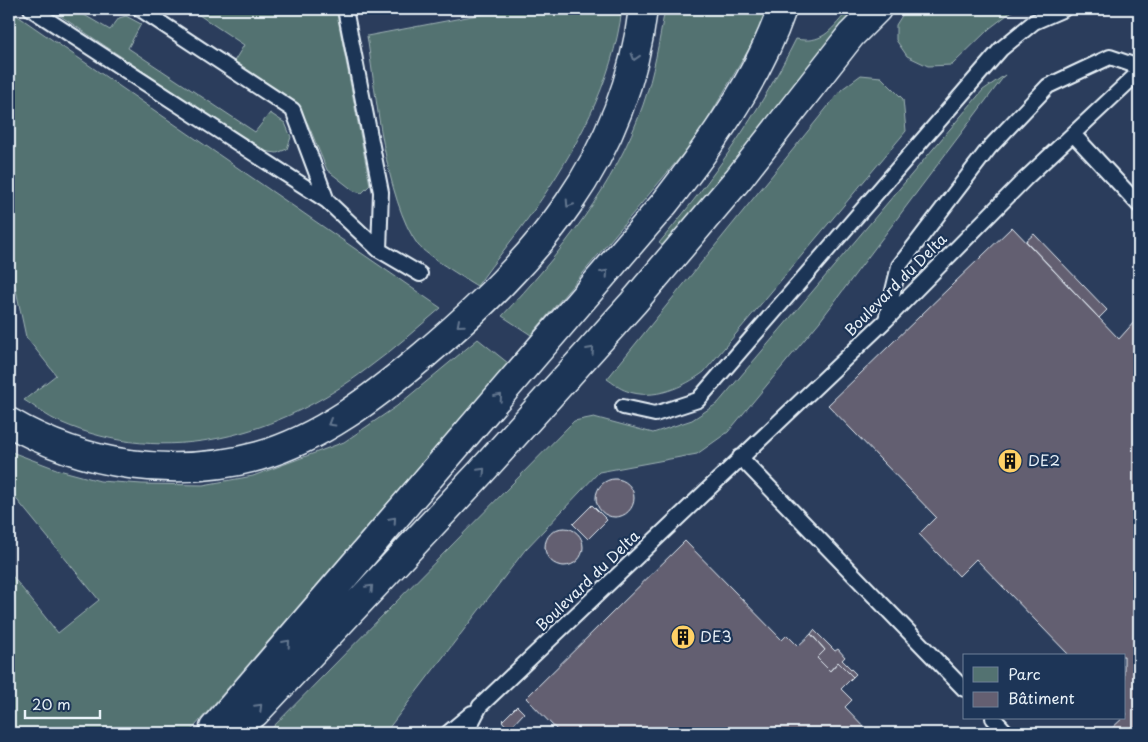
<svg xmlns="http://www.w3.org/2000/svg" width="1148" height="742" font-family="'Playpen Sans',sans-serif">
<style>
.green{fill:#537271;stroke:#9eb2b4}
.building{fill:#645f71;stroke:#e8f1f8}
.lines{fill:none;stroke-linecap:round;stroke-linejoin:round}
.lane-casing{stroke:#e8f1f8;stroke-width:18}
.highway-casing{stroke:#e8f1f8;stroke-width:31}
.lane{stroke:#1d3557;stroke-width:14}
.highway{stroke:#1d3557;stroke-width:28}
.oneway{stroke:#64778f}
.labels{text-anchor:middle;stroke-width:4.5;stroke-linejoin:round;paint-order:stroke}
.street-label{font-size:15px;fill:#e8f1f8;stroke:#1d3557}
.poi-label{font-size:15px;fill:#e8f1f8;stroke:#1d3557;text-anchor:start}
</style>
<rect width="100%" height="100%" fill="#2b3d5c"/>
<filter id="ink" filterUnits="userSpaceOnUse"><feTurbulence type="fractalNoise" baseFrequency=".02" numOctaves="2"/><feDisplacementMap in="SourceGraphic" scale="10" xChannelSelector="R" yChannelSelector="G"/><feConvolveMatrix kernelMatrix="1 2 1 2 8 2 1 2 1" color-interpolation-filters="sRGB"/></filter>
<g filter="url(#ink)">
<path class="green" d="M50,9H74L110,30L119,18L126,16L141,24L128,48L255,132L270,113L285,123L291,137L287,149L277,153L262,151Z
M190,9H336L370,185L362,193L354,191L327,170L308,124L296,105L233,63L244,45Z
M509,9H622C613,82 576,150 534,210C516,236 495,260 477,286C464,278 426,255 418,245C385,200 376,92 367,36Z
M665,9H767L757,35L698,136L531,335L502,316C560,254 615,186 643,105C654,74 659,41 665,9Z
M846,9H859L668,249L659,243C713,179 759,113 796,39C822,44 830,31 846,13Z
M906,9H1015L990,28L952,65L928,66L907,56L896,40V25Z
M9,10L441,308C417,328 393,350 368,368C280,435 166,469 60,422C47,417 36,407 24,400L56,375L26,337L9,257Z
M861,75L881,77L903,99L906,131L704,372C684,387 653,401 627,391C620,389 613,383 607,379L842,89Z
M1005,75L820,321L728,432L697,454L599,472L525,550L385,733H267L574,421L594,417L653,433L692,420L718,403L983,90Z
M478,339L508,363L189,733H9V572L58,633L99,600L9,490V451L59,470L100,481L142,484L203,485L253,476L344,442L397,406Z"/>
<path class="building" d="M1012,227L1119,339L1135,321L1139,325V733H1112L1109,731L1127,714L1124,711V656H1070L976,559L959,576L919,534L936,517L828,405Z
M1034,234L1107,310L1099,318L1026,241Z
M596 498a19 19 0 1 1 38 0a19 19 0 1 1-38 0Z
M592,505L607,520L588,539L573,524Z
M545 547a19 19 0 1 1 38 0a19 19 0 1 1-38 0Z
M685,541L782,640L787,635L798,646L811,634L825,650L817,658L830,671L838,662L853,677L841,689L852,700L845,707L870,733H560L526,698Z
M814,630L835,651L838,649L845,657L842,660L856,674L853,677L838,662L830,671L817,658L825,650L811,634Z
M517,706L524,713L509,729L502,721Z"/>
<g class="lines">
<defs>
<path id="lane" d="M31,9L327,201L379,250L420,274
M140,9L293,110L327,201
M345,9L381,192L379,250
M1073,134L1139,205
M886,320L899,266L989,148L1048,86L1110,57L1139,67
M623,407L655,414L698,400L1001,49L1034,22L1064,9
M740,457L964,689
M993,718L1007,733
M448,733L472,713
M466,733L480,706L886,320L1025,179L1139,72"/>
<path id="highway" d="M9,422C84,466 174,479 259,456C321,438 374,397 423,356C535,261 625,161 643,9
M214,728L664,204C710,145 757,81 782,9
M218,733L255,713L481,472L633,303L739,178L851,35L877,9"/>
</defs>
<use href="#lane" class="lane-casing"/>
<use href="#highway" class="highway-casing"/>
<use href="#lane" class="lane"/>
<use href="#highway" class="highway"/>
</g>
<defs><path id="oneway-chevron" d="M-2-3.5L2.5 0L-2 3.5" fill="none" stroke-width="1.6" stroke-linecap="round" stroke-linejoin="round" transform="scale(1.25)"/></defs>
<g class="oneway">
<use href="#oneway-chevron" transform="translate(635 57) rotate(107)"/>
<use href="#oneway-chevron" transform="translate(569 204) rotate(123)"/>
<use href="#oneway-chevron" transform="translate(605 273) rotate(-49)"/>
<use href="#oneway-chevron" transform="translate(460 324) rotate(139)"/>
<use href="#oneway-chevron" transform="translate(591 350) rotate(-48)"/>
<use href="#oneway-chevron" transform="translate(499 397) rotate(-49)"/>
<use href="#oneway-chevron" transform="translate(331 423) rotate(150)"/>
<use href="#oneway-chevron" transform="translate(482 471) rotate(-47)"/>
<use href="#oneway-chevron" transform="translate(393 520) rotate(-49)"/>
<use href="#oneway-chevron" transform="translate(370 588) rotate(-47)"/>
<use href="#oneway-chevron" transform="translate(287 643) rotate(-49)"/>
<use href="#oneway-chevron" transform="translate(259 707) rotate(-45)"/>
</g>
</g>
<defs>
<symbol id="building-disc" viewBox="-11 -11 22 22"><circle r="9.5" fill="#ffd166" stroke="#1d3557"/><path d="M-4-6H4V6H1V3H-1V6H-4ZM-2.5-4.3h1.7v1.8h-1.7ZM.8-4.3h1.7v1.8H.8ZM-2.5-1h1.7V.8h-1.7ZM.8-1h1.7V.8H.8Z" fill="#111"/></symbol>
</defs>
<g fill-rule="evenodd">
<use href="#building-disc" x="996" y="447" width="28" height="28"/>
<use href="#building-disc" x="669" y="623" width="28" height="28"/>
</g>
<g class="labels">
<g class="street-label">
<text transform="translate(896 285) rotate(-45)" y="5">Boulevard du Delta</text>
<text transform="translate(588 581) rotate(-44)" y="5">Boulevard du Delta</text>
</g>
<g class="poi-label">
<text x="1028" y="466">DE2</text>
<text x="700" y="642">DE3</text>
</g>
</g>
<rect width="1148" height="742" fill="none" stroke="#1d3557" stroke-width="30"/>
<rect x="15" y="15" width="1118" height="712" fill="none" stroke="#e8f1f8" stroke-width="2" filter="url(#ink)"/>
<rect x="963" y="654" width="162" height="65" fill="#1d3557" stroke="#6e8097"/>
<rect x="973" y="667" width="25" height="15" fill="#537271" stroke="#6e8097"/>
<text x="1008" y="680" font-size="15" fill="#e8f1f8">Parc</text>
<rect x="973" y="692" width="25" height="15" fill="#645f71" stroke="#6e8097"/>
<text x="1008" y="704" font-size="15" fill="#e8f1f8">Bâtiment</text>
<path d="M25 710v8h75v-8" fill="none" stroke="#e8f1f8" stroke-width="2.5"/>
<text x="32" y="710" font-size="15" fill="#e8f1f8" stroke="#1d3557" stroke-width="4" paint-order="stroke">20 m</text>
</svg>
